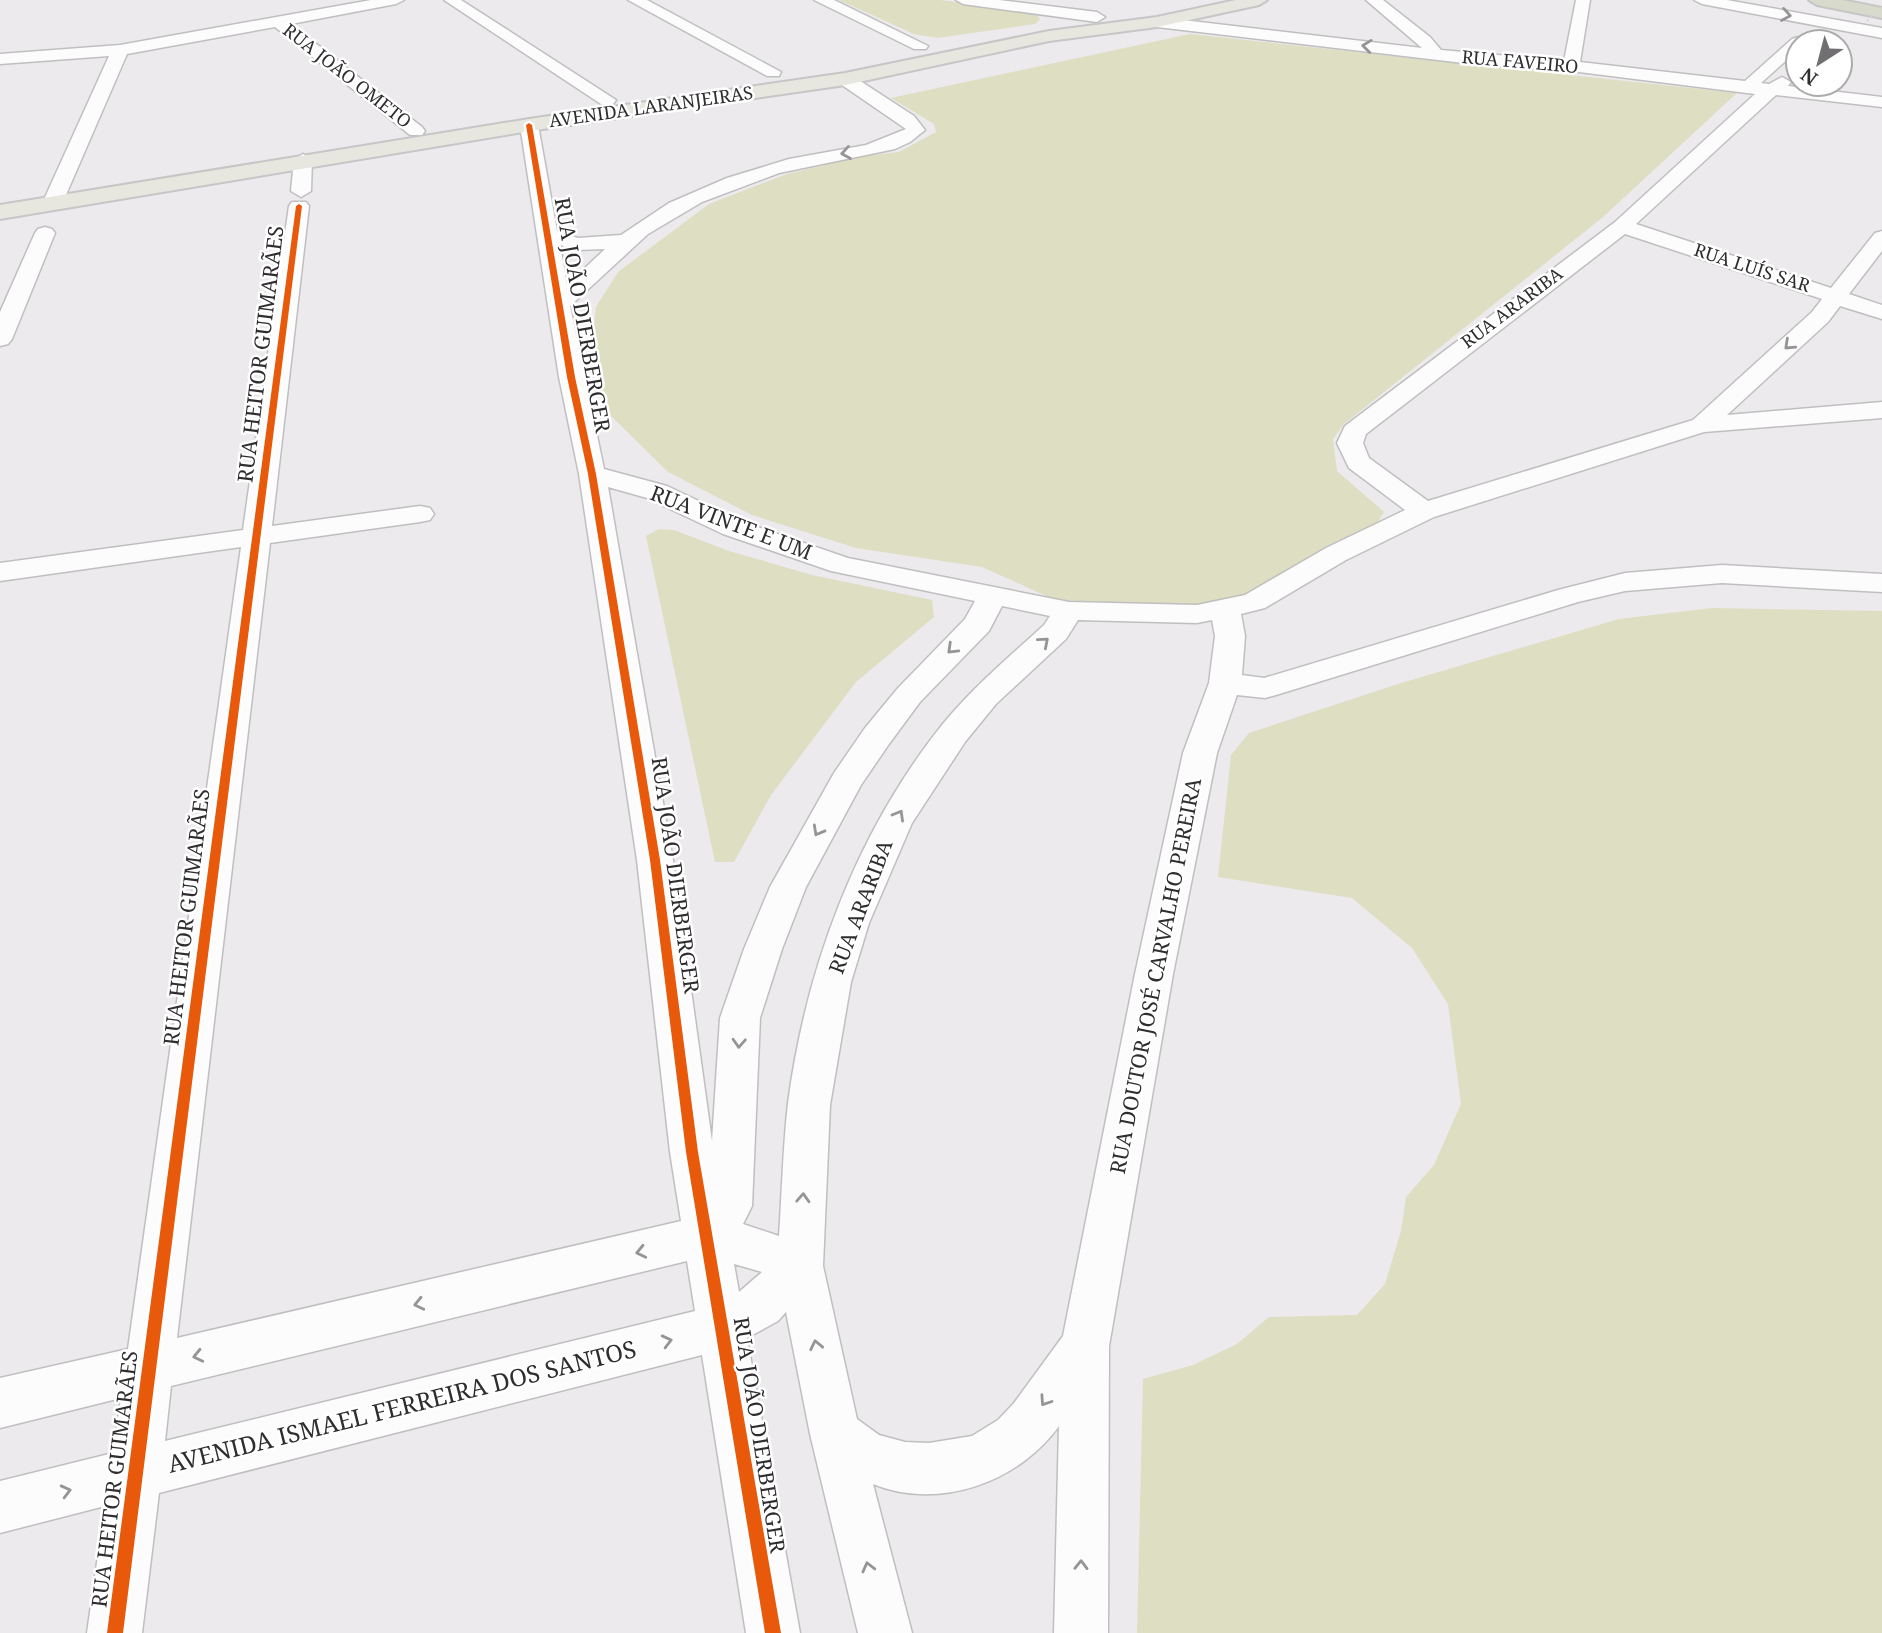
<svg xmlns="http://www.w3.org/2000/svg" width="1882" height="1633" font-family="'Noto Serif',serif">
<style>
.green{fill:#dddec2}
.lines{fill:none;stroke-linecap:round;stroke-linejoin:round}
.minor-casing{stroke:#c0bfc0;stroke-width:3}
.major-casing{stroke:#c6c6c7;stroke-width:4}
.highway-casing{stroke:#c6c6c7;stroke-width:4}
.minor{fill:#fcfcfc;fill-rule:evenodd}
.major{fill:#e7e7df;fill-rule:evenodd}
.highway{fill:#d8dbcb;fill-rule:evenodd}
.path-bridge{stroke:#d5d4d5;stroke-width:2;stroke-dasharray:2 2.5;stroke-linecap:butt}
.cycleway-casing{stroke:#fff;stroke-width:5}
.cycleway{fill:#e8590c;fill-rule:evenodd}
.oneway{stroke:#969496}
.labels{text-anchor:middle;stroke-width:5;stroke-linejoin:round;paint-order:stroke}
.far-street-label{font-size:18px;fill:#2f2d2f;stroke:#fff}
.street-label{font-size:21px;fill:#2f2d2f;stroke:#fff}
.near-street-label{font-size:24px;fill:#2f2d2f;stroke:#fff}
</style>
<rect width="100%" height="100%" fill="#eceaed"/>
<path class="green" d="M839,0H940L1025,11L1036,14L1040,19L1035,24L937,38L914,34Z
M1190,34L1737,93L1603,217L1344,424L1333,439L1337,471L1384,512L1375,526L1261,590L1213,604L1101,606L1055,600L982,567L856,548L752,515L668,472L610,415L590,364L596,307L618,272L709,204L787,174L863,156L899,152L936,132L934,124L891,98Z
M659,529L674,530L729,551L812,575L932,600L934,617L856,682L771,795L734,862H715L646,536Z
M1712,608L1882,611V1633H1137L1143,1379L1193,1365L1237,1344L1269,1317L1357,1315L1385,1284L1401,1231L1406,1197L1434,1165L1461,1104L1448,1004L1412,948L1352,898L1218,877L1231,755L1249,733L1398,684L1619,619Z"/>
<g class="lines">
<defs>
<path id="minor" d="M371,0H404L396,4L291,24L422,127L425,131L422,135H410L275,27L127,54L62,204L59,208H45L42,204L109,56L0,64V54L120,45Z
M444,0H461L616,100L613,104H601Z
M628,0H647L781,72L779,76H767Z
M814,0H834L928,46L926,49H914Z
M956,0H999L1097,12L1105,17L1097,22L963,4Z
M1366,0H1383L1430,37L1441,50L1564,61L1576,0H1590L1580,62L1745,81L1792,39L1798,37L1806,42H1798V50L1761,83L1769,84L1782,77L1791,82L1788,86L1882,97V107L1776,95L1636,224L1831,288L1875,233L1882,231V251L1849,294L1882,305V319L1840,306L1828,322L1727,415L1882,402V418L1704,432L1434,517L1346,560L1265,608L1241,614L1245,636L1242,675L1264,678L1558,590L1625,573L1722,565L1882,574V592L1722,583L1625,591L1578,602L1276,695L1265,698L1237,695L1217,753L1173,974L1109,1346L1108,1633H1054L1059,1426C1019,1482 939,1511 873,1484L912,1633H858L810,1434L786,1312L778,1321L747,1338L800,1633H746L702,1355L159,1493L142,1633H87L105,1506L0,1533V1481L113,1453L121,1398L0,1428V1378L128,1349L241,547L0,581V563L243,530L289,206L292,202H306L309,206L272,526L420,506L430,508L434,514L430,520L420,522L270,543L177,1338L681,1221L670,1152L637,860L579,474L559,377L520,125L529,120L538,125L557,231L578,238L621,235L669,203L727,178L789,159L866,145L906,129L839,83L837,79L839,75H851L914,116L925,130L910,142L895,149L779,173L702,202L648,234L570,306L604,469L667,486L743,522L848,558L1069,602L1197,605L1245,595L1326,548L1405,510L1349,468L1337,443L1345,426L1615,222L1755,94L1571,71L1472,64L1157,27L1149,22L1157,17L1422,48ZM1625,234L1822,299L1812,312L1693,420L1428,501L1369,458L1363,443L1366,434ZM560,245L577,250L605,249L567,285ZM608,487L647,498L723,534L831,571L975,601L965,619L898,688L865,728L834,773L770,887L744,949L720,1018L712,1141L673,860ZM1002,606L1050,616L1044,625C1009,657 972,688 942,725C856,833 806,968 788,1103C783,1147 782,1192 779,1236L743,1224L752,1206L760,1018L782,949L806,887L861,785L889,744L920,702L989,631ZM1078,620L1197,623L1212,620L1215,636L1209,683L1183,753L1135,974L1063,1336L1014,1403L998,1420L972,1436L929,1443L905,1442L879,1435L857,1419L823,1266L830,1105L851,982L869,923L912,823L965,742L996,704L1066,639ZM687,1261L695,1311L165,1441L171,1386ZM734,1264L762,1272L739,1292Z
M1694,0H1727L1882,28V38L1702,4Z
M303,154L312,160L311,191L301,197L291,191L294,160Z
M45,227L52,229L55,233L12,339L8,344L0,346V312L35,233L38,229Z"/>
<path id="major" d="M1236,0H1267L1259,5L1157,27L1049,41L845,85L529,131L0,219V205L529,119L845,73L1049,31L1157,17Z"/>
<path id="highway" d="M1809,0H1842L1882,8V18L1817,5Z"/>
</defs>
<use href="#minor" class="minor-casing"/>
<use href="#major" class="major-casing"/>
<use href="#highway" class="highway-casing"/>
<use href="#minor" class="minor"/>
<use href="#major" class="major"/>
<use href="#highway" class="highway"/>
<path class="path-bridge" d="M1867,21L1882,7"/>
<defs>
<path id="cycleway" d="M529,123L532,125L575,377L596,474L660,860L698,1152L781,1633H765L686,1152L650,860L588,474L567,377L526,125Z
M299,204L302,206L123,1633H107L296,206Z"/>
</defs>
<use href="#cycleway" class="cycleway-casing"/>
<use href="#cycleway" class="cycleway"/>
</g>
<defs><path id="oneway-chevron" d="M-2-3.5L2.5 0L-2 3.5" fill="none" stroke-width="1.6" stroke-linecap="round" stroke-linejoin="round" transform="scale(1.75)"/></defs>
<g class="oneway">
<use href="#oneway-chevron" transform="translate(1786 15) rotate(10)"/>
<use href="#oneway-chevron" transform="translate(1367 46) rotate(-173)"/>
<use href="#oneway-chevron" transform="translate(846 153) rotate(170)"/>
<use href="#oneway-chevron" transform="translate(1789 345) rotate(137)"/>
<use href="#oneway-chevron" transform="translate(1044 642) rotate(-41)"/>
<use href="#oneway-chevron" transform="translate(952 649) rotate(136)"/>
<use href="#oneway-chevron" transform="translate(899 815) rotate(-60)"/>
<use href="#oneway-chevron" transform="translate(818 831) rotate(119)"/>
<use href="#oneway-chevron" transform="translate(739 1043) rotate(93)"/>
<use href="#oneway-chevron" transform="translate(803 1198) rotate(-87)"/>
<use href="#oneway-chevron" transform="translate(641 1252) rotate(167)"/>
<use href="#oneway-chevron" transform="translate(419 1304) rotate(167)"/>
<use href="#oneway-chevron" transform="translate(667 1341) rotate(-14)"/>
<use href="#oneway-chevron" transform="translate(816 1345) rotate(-102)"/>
<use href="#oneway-chevron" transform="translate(198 1356) rotate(167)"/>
<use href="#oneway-chevron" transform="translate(1045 1401) rotate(124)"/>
<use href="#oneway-chevron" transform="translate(66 1491) rotate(-14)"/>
<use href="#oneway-chevron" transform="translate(1081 1565) rotate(-89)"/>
<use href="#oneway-chevron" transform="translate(868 1567) rotate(-104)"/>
</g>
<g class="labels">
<g class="far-street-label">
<text transform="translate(1520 62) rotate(5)" y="6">RUA FAVEIRO</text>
<text transform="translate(347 76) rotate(38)" y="6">RUA JOÃO OMETO</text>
<text transform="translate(651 107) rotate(-8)" y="6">AVENIDA LARANJEIRAS</text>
<text transform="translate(1752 268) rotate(18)" y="6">RUA LUÍS SAR</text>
<text transform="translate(1512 308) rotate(-37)" y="6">RUA ARARIBA</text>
</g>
<g class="street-label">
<text transform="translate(582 315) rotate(80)" y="7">RUA JOÃO DIERBERGER</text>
<text transform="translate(261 354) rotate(-83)" y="7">RUA HEITOR GUIMARÃES</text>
<text transform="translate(731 523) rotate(21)" y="7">RUA VINTE E UM</text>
<text transform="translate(675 875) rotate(82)" y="7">RUA JOÃO DIERBERGER</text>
<text transform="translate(861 907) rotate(-69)" y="7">RUA ARARIBA</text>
<text transform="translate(187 917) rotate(-83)" y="7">RUA HEITOR GUIMARÃES</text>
<text transform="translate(1156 976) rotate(-79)" y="7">RUA DOUTOR JOSÉ CARVALHO PEREIRA</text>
<text transform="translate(759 1435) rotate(81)" y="7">RUA JOÃO DIERBERGER</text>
<text transform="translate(115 1479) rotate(-83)" y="7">RUA HEITOR GUIMARÃES</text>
</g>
<g class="near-street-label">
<text transform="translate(402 1407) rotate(-14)" y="8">AVENIDA ISMAEL FERREIRA DOS SANTOS</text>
</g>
</g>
<g transform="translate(1819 63) rotate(216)"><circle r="33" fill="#ffffff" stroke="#acabac" stroke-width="2"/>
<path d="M0-5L12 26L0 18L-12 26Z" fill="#716f72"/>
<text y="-10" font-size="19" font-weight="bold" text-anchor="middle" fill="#2f2d2f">N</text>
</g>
</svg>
